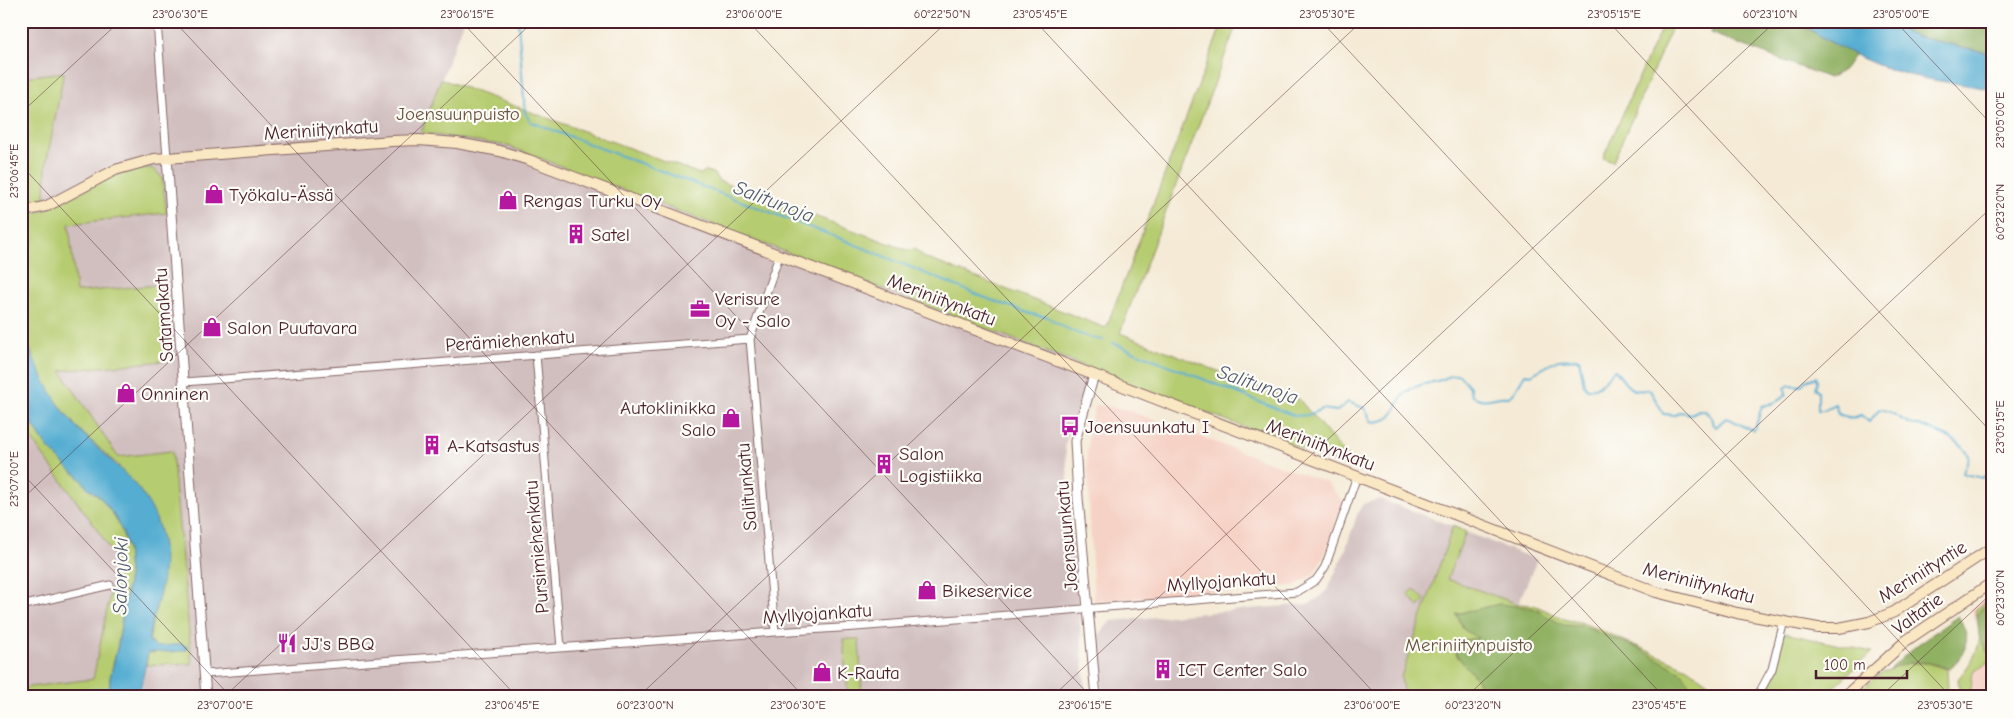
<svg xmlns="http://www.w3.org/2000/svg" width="2014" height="718" font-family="'Comic Neue',sans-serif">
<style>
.built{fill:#f6d1c5}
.industrial{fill:#d1bfbf}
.green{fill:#b6cc70;stroke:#80764e}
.forest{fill:#90b062;stroke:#6d6846}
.water{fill:#55add2;stroke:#50667e}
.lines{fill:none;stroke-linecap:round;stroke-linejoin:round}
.stream{stroke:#55add2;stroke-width:2}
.minor-casing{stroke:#866666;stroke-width:9}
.tertiary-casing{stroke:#866666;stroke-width:11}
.secondary-casing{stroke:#866666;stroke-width:12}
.minor{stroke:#fff;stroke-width:7}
.tertiary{stroke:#fff;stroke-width:9}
.secondary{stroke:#fae7c3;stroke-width:10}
.ticks{fill:none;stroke:#4a1f2b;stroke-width:1;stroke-opacity:0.45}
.labels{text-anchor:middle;stroke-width:4.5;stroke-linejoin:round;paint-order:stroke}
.park-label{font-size:19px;fill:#6a5340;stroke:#fdfcf7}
.street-label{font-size:19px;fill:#4a1f2b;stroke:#fdfcf7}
.poi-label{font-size:19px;fill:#4a1f2b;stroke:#fdfcf7;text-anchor:start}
.water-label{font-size:20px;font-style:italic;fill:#4e586e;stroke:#fdfcf7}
.neatline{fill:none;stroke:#4a1f2b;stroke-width:2}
.ticks-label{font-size:12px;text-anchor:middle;fill:#4a1f2b}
</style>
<rect width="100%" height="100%" fill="#fdfcf7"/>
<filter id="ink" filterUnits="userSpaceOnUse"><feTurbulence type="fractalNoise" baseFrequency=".02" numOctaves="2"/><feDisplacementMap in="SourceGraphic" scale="10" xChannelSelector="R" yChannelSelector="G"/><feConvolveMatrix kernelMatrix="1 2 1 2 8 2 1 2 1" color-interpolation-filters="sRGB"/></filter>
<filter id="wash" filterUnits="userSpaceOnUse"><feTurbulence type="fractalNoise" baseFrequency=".0096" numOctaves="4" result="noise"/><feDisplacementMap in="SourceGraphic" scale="20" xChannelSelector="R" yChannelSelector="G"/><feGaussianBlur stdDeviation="1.12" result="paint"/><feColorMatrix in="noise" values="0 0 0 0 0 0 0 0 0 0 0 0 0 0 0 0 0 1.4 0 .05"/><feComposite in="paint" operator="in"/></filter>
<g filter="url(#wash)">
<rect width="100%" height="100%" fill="#f4ead5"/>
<path class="built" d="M1096,405L1124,409L1327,483L1343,501L1325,554L1312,576L1293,586L1094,601L1087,457L1089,427Z
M1993,593V697H1965L1957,685L1962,674L1973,664L1981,632L1970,609Z"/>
<path class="industrial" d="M29,21H463L422,133L508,146L1094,370L1065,444L1086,697H141L146,665L192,663L171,451L118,457L60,370L76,292L69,223L109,178L45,202L46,165L64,72L24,77Z
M21,425L99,532L115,558L112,584L91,686L21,697Z
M1380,499L1453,526L1401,677L1404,697H1103L1098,636L1111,621L1309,604L1317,599L1328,589L1345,551L1358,512L1363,504Z
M1466,532L1537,560L1518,604L1447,579Z"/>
<path class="green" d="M1223,21H1238L1120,333L1290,399L1298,398L1359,471L508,146L421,133L441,79L700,174L706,171L713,173L719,181L907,250L914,249L919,252L923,257L1106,328Z
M1664,27L1671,30L1613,162L1603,158L1657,37Z
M64,72L46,165L45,202L21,206V90L24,77Z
M152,168L162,177L167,213L69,224L76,292L158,285L165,361L61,371L118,457L172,451L192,664L146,665L152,623L119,466L74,425L53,398L40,376L21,328V217L45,210L109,178L132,169Z
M21,407L48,448L71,471L77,475L89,489L100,497L113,514L122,531L127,547L129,575L118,644L110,678L109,697H21V688L93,679L112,584L115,558L99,532L21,425Z
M1453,526L1466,532L1447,579L1518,604L1534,605L1567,620L1580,622L1609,634L1687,668L1728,697H1404L1401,677Z
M1414,589L1425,600L1419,607L1408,595Z
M1993,594V660L1973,672L1970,697H1966L1960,693L1958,679C1977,656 1986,640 1975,610Z
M1784,633L1872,652L1823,697H1760Z
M843,639H859L862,697H848Z
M1907,663H1927L1947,669L1948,688L1944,695L1941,691L1938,697H1851L1881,673Z"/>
<path class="forest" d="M1714,21H1796L1826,40L1855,54L1844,70L1829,78L1710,33Z
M1883,21H1993V54L1918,37Z
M1988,601H1993V652H1987L1979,636L1977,614Z
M1499,604L1533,608L1563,625L1582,626L1638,648L1683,673L1697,697H1468L1479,682L1458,657L1453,648L1459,641L1478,638L1464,630L1456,614Z
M1958,616C1972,639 1968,650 1950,669C1923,661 1916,658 1889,670L1917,645Z"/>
<path class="water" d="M21,21H29L24,77L21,90Z
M1796,21H1883L1918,37L1993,54V90C1963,83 1932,82 1902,73C1865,63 1829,42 1796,21Z
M21,328C35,363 49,395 74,424C108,463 152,484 162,540C166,560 163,585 157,604C154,617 149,628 149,641L156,647L180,644L187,646V650C174,653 161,651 148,653L139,697H109L110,678L118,644L129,576L127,547L122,531L113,514L100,497L89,489L77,475L71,471L48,448L21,407Z"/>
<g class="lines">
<path class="stream" d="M518,21L525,113L531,122L844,240L993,301C1009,304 1033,318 1046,316C1064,328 1081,337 1103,340
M1113,343L1295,416L1308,415L1322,409L1337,411L1348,402L1364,408L1372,422C1402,421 1391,403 1408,391C1417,384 1428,384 1437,381C1446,379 1450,374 1459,375L1470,387L1471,395C1486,405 1493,395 1509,397L1513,394L1525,374L1531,375L1558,360L1579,359L1584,384L1587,389C1601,390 1605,377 1615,370C1626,383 1629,395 1649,389L1660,407L1663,414L1675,415L1681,412L1691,414L1699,410L1705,411L1711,417L1713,425L1716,427L1726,418C1736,420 1743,429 1754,430C1757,426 1759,413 1762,406C1772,404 1779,402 1786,394L1785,388L1790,385L1801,386L1805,381L1816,377L1817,381L1815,388L1818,392V410H1824L1835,404L1838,414C1846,418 1853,419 1861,415L1869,422L1880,409C1893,411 1899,419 1911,424C1914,426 1919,424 1922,426C1937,432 1962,440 1969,456L1963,473C1968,476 1975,475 1981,478L1993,473
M28,697L110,688"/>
</g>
</g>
<g filter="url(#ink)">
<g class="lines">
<defs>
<path id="minor" d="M157,21L167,158
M750,339L775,632
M536,355L561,648
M184,382L750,339L779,256
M21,606L110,585
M205,674L775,632L856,627L1297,592L1316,580L1325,567L1357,476
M1757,697L1772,669L1784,621"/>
<path id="tertiary" d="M167,158L206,697
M1094,375L1075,441L1078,498L1096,697"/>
<path id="secondary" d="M21,212L47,206L115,170L154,159L392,141L419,140L457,143L500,151L529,160L1094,375L1656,592L1737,613L1818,628H1839L1869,622L1894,612L1993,547
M1844,697L1907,640L1993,582"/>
</defs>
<use href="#minor" class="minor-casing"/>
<use href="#tertiary" class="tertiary-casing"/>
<use href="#secondary" class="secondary-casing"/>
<use href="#minor" class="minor"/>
<use href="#tertiary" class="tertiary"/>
<use href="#secondary" class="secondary"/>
</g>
</g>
<path class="ticks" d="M174,21L804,697M461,21L1091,697M748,21L1378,697M1035,21L1664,697M1321,21L1951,697M1608,21L1993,434M1895,21L1993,126M21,113L120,21M21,165L517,697M21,472L231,697M21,500L534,21M224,697L948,21M638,697L1362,21M1052,697L1776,21M1466,697L1993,206M1880,697L1993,592"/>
<defs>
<symbol id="shop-bare" viewBox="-9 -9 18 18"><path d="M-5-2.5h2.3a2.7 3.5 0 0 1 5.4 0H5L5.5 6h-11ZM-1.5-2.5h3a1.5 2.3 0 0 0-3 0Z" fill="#b5179e" stroke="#fdfcf7" stroke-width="2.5" paint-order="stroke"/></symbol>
<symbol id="building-bare" viewBox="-9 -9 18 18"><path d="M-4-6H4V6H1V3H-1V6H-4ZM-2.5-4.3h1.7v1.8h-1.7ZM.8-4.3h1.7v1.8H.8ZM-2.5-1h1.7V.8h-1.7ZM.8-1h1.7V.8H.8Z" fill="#b5179e" stroke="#fdfcf7" stroke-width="2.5" paint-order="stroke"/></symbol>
<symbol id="office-bare" viewBox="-9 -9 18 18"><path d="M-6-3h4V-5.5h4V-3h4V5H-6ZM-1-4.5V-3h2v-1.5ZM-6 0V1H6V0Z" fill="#b5179e" stroke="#fdfcf7" stroke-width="2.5" paint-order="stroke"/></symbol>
<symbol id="bus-bare" viewBox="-9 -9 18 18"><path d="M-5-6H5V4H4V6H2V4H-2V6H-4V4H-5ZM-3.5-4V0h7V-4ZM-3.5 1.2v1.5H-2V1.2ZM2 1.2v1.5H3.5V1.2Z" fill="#b5179e" stroke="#fdfcf7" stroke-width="2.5" paint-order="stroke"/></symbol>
<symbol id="restaurant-bare" viewBox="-9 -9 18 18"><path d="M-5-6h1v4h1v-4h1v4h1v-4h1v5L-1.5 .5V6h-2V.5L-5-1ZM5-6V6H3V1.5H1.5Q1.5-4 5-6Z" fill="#b5179e" stroke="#fdfcf7" stroke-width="2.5" paint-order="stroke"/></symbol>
</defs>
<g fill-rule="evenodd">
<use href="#shop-bare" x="200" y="180" width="28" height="28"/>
<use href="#shop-bare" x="494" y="186" width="28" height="28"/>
<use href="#building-bare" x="562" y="220" width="28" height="28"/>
<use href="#office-bare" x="686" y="295" width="28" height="28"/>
<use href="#shop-bare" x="198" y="313" width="28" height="28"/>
<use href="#shop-bare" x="112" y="379" width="28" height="28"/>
<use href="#shop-bare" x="717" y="404" width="28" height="28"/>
<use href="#bus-bare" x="1056" y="412" width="28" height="28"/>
<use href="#building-bare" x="418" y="431" width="28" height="28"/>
<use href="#building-bare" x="870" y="450" width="28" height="28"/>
<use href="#shop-bare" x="913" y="576" width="28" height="28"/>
<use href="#restaurant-bare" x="273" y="629" width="28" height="28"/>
<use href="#building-bare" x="1149" y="655" width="28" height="28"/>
<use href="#shop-bare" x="808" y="658" width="28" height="28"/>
</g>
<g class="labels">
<g class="park-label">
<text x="458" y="120">Joensuunpuisto</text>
<text x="1469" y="651">Meriniitynpuisto</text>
</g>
<g class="street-label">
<text transform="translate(321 129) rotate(-4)" y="7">Meriniitynkatu</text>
<text transform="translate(942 299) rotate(21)" y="7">Meriniitynkatu</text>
<text transform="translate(163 315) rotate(-94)" y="7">Satamakatu</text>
<text transform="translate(510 340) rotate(-4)" y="7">Perämiehenkatu</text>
<text transform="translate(1321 444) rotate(21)" y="7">Meriniitynkatu</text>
<text transform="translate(746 487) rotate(-95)" y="7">Salitunkatu</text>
<text transform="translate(1066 536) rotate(-95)" y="7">Joensuunkatu</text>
<text transform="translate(536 547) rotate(-95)" y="7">Pursimiehenkatu</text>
<text transform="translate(1922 571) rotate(-32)" y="7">Meriniityntie</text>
<text transform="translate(1221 581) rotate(-4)" y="7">Myllyojankatu</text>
<text transform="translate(1699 582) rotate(15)" y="7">Meriniitynkatu</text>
<text transform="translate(817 613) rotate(-4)" y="7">Myllyojankatu</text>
<text transform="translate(1917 613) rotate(-36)" y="7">Valtatie</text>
</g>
<g class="poi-label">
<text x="229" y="201">Työkalu-Ässä</text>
<text x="523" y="207">Rengas Turku Oy</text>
<text x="591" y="241">Satel</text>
<text x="715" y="305">Verisure<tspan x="715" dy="22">Oy - Salo</tspan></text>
<text x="227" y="334">Salon Puutavara</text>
<text x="141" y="400">Onninen</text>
<text x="716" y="414" text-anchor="end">Autoklinikka<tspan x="716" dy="22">Salo</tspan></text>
<text x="1085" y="433">Joensuunkatu I</text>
<text x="447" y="452">A-Katsastus</text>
<text x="899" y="460">Salon<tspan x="899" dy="22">Logistiikka</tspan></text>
<text x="942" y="597">Bikeservice</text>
<text x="302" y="650">JJ's BBQ</text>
<text x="1178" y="676">ICT Center Salo</text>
<text x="837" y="679">K-Rauta</text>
</g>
<g class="water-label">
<text transform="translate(774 201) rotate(21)" y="7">Salitunoja</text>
<text transform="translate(1258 384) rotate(19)" y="7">Salitunoja</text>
<text transform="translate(120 576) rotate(-89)" y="7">Salonjoki</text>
</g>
</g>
<rect width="2014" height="718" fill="none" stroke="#fdfcf7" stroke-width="55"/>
<path d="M1816 670v8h91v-8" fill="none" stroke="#4a1f2b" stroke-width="2.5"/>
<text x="1824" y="670" font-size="15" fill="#4a1f2b" stroke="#fdfcf7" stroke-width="4" paint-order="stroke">100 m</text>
<rect x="28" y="28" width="1958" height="662" class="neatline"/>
<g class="ticks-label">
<text x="180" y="18">23°06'30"E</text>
<text x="467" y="18">23°06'15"E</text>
<text x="754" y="18">23°06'00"E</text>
<text x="942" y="18">60°22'50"N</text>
<text x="1040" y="18">23°05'45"E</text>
<text x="1327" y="18">23°05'30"E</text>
<text x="1614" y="18">23°05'15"E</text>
<text x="1770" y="18">60°23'10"N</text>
<text x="1901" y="18">23°05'00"E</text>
<text transform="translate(2000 120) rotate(-90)" y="4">23°05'00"E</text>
<text transform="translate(14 171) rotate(-90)" y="4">23°06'45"E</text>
<text transform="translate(2000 212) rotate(-90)" y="4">60°23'20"N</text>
<text transform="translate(2000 427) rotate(-90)" y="4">23°05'15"E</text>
<text transform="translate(14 479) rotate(-90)" y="4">23°07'00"E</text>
<text transform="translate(2000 598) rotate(-90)" y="4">60°23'30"N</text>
<text x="225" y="709">23°07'00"E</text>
<text x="512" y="709">23°06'45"E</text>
<text x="645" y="709">60°23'00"N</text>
<text x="798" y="709">23°06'30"E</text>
<text x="1085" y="709">23°06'15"E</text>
<text x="1372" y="709">23°06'00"E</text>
<text x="1473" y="709">60°23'20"N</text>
<text x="1659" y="709">23°05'45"E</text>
<text x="1945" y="709">23°05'30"E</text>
</g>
</svg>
